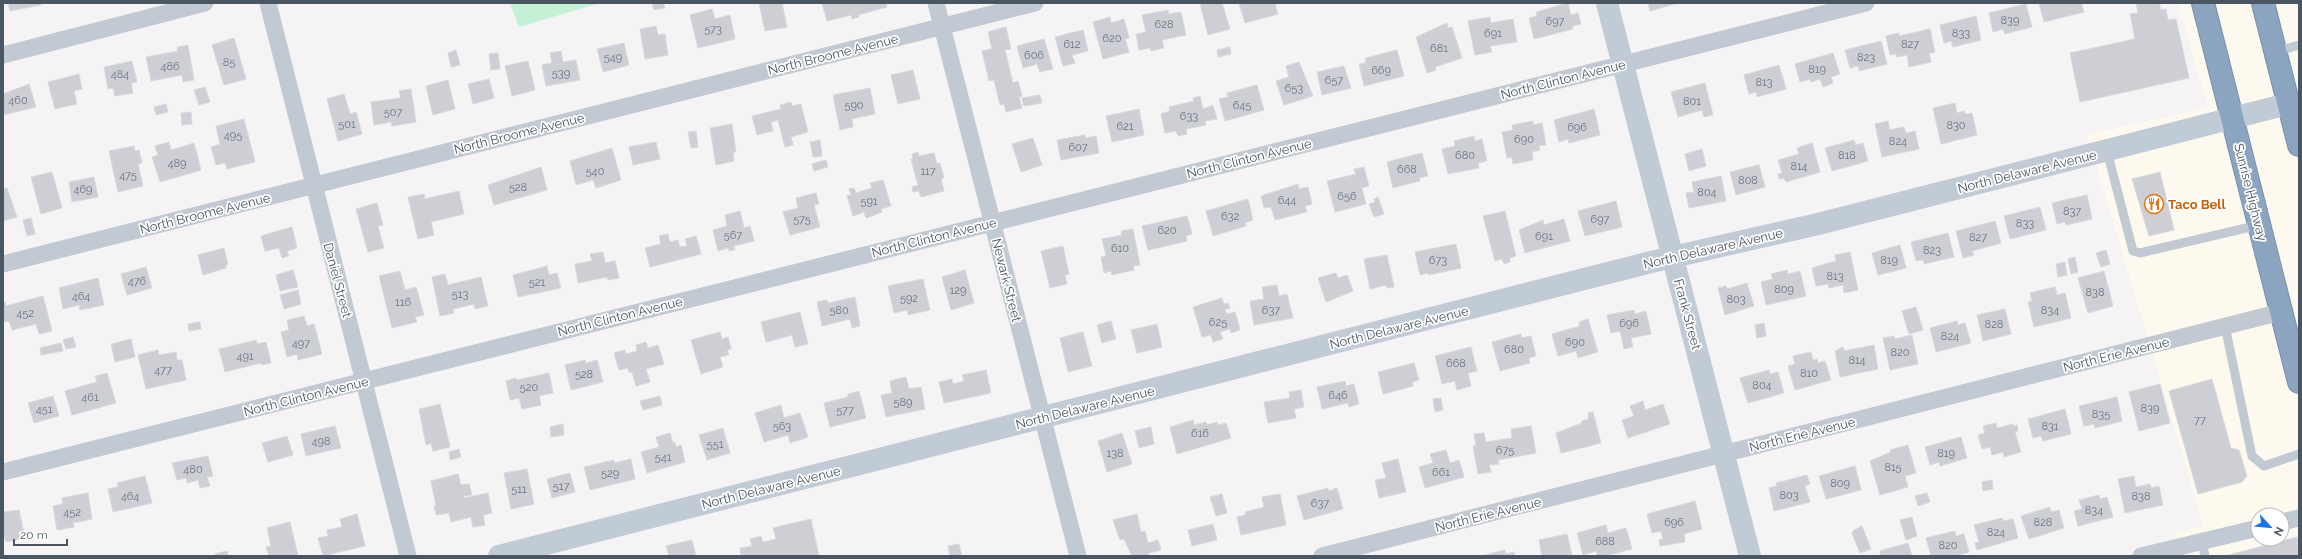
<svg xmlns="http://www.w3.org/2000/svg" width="2302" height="559" font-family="Raleway,sans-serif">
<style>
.commercial{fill:#fdf9ef;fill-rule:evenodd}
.green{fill:#c3f1d5}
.building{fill:#cdcfd5;stroke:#d7d9de}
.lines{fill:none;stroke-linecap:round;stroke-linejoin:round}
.highway-casing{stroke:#7690ad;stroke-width:24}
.lane{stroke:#c1cad2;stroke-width:9}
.street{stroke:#c1cad2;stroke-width:17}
.secondary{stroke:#c1cbd6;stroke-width:22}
.highway{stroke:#8ba5c1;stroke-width:22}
.labels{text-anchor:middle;stroke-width:3.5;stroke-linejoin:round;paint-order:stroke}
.number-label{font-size:11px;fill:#6b747e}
.street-label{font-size:13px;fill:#4a5661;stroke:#fff}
.food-label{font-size:13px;font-weight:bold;fill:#c56008;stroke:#fff;text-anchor:start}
</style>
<rect width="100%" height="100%" fill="#f5f3f3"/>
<path class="commercial" d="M2178,3H2299V556H2182L2175,533L2203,525L2087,134L2208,108ZM2258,515H2282V539H2258Z"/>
<path class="green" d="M510,3H600L519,27Z"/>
<path class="building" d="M8,3H40L41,5L10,11Z
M652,3H663L665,8L654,10Z
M759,3H782L787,27L765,31Z
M822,3H886L887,7L858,15L859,17L852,19L851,15L827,21Z
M1200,3H1222L1230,29L1208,35Z
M1239,3H1275L1278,14L1245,23Z
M1568,3L1571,15L1578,13L1581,24L1572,26L1573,29L1534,39L1529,18L1537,16L1536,12Z
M1648,3H1678L1650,11Z
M2039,3H2081L2084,12L2044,22Z
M2136,3H2159L2161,10L2166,9L2168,20L2176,19L2189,78L2080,102L2070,53L2135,39L2130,14L2138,13Z
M2026,4L2032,27L2005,34L2003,29L1993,32L1989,13Z
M712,9L715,19L730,15L735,39L698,48L690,15Z
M1168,10L1169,14L1181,12L1186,35L1162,40L1164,48L1151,51L1150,48L1139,50L1136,34L1146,32L1142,15Z
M1976,16L1981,40L1953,47L1951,41L1944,43L1940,25Z
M1110,17L1111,23L1124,19L1129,38L1125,39L1129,52L1103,59L1093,22Z
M1490,17L1491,23L1513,19L1517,42L1490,46L1492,52L1475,55L1468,21Z
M1447,23L1448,28L1452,27L1462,58L1435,67L1436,70L1427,73L1416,37Z
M656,26L658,35L665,34L668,55L645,59L640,29Z
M1006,27L1011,49L1005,50L1013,83L1018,81L1022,96L1019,97L1022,108L1006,112L1004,104L1000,105L994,80L989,81L982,51L992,49L988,32Z
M1930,29L1935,52L1929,53L1931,62L1909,67L1907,55L1897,57L1896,54L1890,55L1886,36L1899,33V36Z
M1083,30L1088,51L1072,55L1075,63L1063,66L1055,37Z
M234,38L246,79L224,85L212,45Z
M1044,39L1053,69L1040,72L1037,64L1023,68L1017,46Z
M1881,41L1887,64L1859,71L1858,66L1850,68L1845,50Z
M624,43L629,65L603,72L597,49Z
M188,45L194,80L183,82L182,75L151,81L146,57L178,51L177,47Z
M1230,47L1231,54L1218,57L1217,50Z
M456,50L460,65L451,67L448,53Z
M1397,50L1404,76L1364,86L1359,64L1365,63L1366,58Z
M561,51L563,62L576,60L580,80L546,86L542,65L552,63L550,53Z
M498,53L500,69L491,70L489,54Z
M1833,53L1840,74L1831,77L1833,83L1823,87L1820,79L1811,82L1810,79L1800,82L1795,64Z
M132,61L137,82L131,83L133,93L115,96L113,88L108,89L104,67Z
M528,61L535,90L512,96L505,66Z
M1299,62L1313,96L1284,105L1276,81L1289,77L1286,66Z
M1779,65L1786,89L1757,97L1756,92L1749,94L1744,75Z
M1344,66L1351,88L1322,95L1317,72Z
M913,70L920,99L898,104L891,75Z
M79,74L82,89L74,91L77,104L55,109L48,82Z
M489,79L494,98L473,104L468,84Z
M448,80L455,109L433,115L426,86Z
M1705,83L1713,115L1704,117L1702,110L1678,117L1671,92Z
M29,84L36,107L3,115V94Z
M1257,85L1264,110L1225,121L1219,99L1228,97L1227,93Z
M205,87L210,102L199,105L194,90Z
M870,88L875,114L852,119L853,127L840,130L833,95Z
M411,89L416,122L392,126L391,122L374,125L371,102L401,98L399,91Z
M344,94L350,114L356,112L362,134L338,141L327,99Z
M1040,95L1042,103L1024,106L1022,98Z
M1200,96L1203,109L1213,105L1217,119L1205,121L1206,125L1186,129L1187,134L1178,136L1176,131L1165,133L1161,114L1170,111L1169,107L1194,101L1193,98Z
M791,102L792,106L801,104L808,132L791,137L793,145L785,147L778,120L771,122L773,131L757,135L752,116L781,109L780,105Z
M1955,103L1957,113L1964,111L1965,114L1972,113L1977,135L1941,144L1933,108Z
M166,104L168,112L156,115L154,107Z
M1139,109L1144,135L1112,142L1106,116Z
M1594,109L1600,135L1569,143L1568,139L1559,142L1554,120Z
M191,112L192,124L182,125L181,113Z
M244,119L255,162L227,169L225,163L216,165L211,147L220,144L216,126Z
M1533,121V125L1542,123L1546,145L1539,146L1540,150L1532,152L1533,160L1513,164L1512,157L1507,158L1502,132L1513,130L1512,125Z
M1888,121L1890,130L1904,127L1906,133L1915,131L1919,149L1882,157L1875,124Z
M732,124L736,152H733L734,161L716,165L710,128Z
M696,131L698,147L691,148L688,132Z
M1085,135V138L1096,136L1099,153L1061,160L1057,140Z
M1474,136L1475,141L1482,139L1487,161L1478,163L1479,168L1448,174L1442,149L1455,146L1454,141Z
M1033,138L1042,165L1021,172L1012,144Z
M820,140L822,156L813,157L810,142Z
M1854,140L1856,145L1863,143L1868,161L1832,171L1825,148Z
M169,142L171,150L194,143L201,170L160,182L152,157L158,155L155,146Z
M656,142L660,159L633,165L629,147Z
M1812,143L1820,172L1786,182L1784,178L1779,179L1778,174L1782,173L1778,160L1799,154L1797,148Z
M134,146L135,151L139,150L142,163L138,164L143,186L118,192L109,151Z
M612,148L621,180L596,188L593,180L576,185L570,161Z
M1702,149L1706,166L1689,171L1685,154Z
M918,152L919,156L934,153L937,164L940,163L944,178L941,179L944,191L921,197L919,191L913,192L912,187L918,185L911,159H913L912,154Z
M1422,153L1428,176L1419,178L1420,181L1393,188L1387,162Z
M826,160L828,167L814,171L812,164Z
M1759,165L1765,187L1736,195L1730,172Z
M541,167L547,190L494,205L488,185Z
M1364,167L1369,186L1362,188L1366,204L1335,212L1327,181L1356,174L1354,169Z
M52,172L62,208L41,214L31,177Z
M2160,172L2174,230L2149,236L2132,179Z
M1721,176L1726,201L1689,208L1686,193L1694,192L1692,182Z
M94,177L98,197L72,202L69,182Z
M883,180L891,206L881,209L882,212L866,218L864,212L853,216L847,196L851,195L849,189L854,188L856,193L872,188L870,183Z
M1298,184L1299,189L1308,187L1312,204L1305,206L1307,212L1275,220L1271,207L1264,208L1261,196Z
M7,188L17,217L3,221V189Z
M459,191L464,214L431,222L434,235L418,239L408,197L424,194L425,199Z
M816,193L819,204L814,205L820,227L790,235L783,212L798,208L796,198Z
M2087,195L2092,219L2066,225L2065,222L2057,224L2052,203Z
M1378,197L1384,214L1374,217L1369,204L1375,202L1374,199Z
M1248,199L1253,220L1245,223L1246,226L1213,236L1206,211Z
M1616,201L1622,227L1585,236L1578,211Z
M377,203L383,225L378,226L384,248L368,252L356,209Z
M2040,207L2046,230L2010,239L2004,216Z
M740,211L744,228L750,226L754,241L734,246L735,250L729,251L728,248L718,251L713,230L727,226L725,215Z
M1505,211L1516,256L1510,258V262L1504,264L1502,259L1495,261L1483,216Z
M1187,216L1192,234L1186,236L1187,241L1148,250L1142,226Z
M31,218L35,234L27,236L23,220Z
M1564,219L1570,241L1525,253L1519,230L1543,220L1544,225Z
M1995,221L2001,243L1972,251L1974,255L1963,258L1956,231Z
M292,227L297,248L287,251L289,256L282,258L279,248L265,251L261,236Z
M1133,229L1140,265L1133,266L1134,270L1112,275L1111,271L1104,273L1101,257L1106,256L1102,239L1122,235L1121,231Z
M1948,233L1954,257L1924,264L1923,260L1916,261L1911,242Z
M668,234L670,242L678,240L680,247L687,246L685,239L696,236L701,254L650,267L645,248L661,244L659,236Z
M1456,244L1461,268L1429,275L1428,273L1420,275L1415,252Z
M1900,245L1906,268L1878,275L1872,253Z
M1063,246L1069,274L1065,275L1067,284L1050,288L1041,251Z
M224,248L228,264L226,265V268L203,275L198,255Z
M2106,250L2110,264L2101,267L2096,253Z
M603,252L605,263L615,261L619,278L608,280L607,277L578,283L575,264L592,261L590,254Z
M1850,252L1858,290L1844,293L1843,285L1829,288L1828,284L1816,286L1812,268L1836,261L1835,255Z
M1387,255L1394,287L1387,288L1386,285L1370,289L1364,259Z
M2075,257L2078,272L2071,274L2068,259Z
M2065,262L2067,275L2058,277L2056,264Z
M547,266L549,275L557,273L561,288L518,297L513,275Z
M146,267L152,288L127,295L121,274Z
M293,270L298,287L280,291L276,275Z
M965,270L974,303L951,310L942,277Z
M1787,270L1788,274L1800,271L1806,296L1766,305L1761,282L1773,279L1771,274Z
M400,271L405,290L416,287L424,315L415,317L417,322L392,328L379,276Z
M2104,271L2113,306L2088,313L2078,278Z
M1336,273L1338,278L1347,275L1353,291L1326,302L1318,278Z
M445,274L448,285L481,277L488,306L475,309L474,304L453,309L454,313L440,316L432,277Z
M98,278L104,305L80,310L79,305L63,309L59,288Z
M923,279L930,310L908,315L907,310L894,313L888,286Z
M1747,283L1754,306L1725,315L1718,288L1726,286L1727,289Z
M1277,285L1279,296L1287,294L1293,318L1254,325L1250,301L1264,299L1262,287Z
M2055,287L2057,295L2065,293L2071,318L2034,327L2028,302L2032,301L2030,293Z
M298,290L301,304L284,309L280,295Z
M43,296L52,331L39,334L36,324L12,330L9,321L3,322V302H5L6,306Z
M855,297L860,326L852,328L850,319L822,326L817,302L827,300L828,303Z
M1222,298L1224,304L1228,303L1230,308L1225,310L1227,314L1235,312L1240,330L1231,333L1230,329L1220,332L1223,339L1213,342L1211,335L1202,337L1193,307Z
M1916,307L1923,330L1909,334L1902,311Z
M2005,309L2011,334L1983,341L1977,315Z
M1634,310L1635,314L1646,311L1651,334L1631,338L1633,347L1624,349L1620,331L1611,333L1607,315Z
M800,312L808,344L795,347L792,335L766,342L761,322Z
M304,316L307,326L314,324L322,354L298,360L297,354L287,357L281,332L289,330L287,320Z
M1588,319L1598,352L1578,358L1576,351L1558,356L1552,334L1580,326L1579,322Z
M1111,321L1116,339L1102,343L1097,325Z
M1957,321L1958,325L1965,323L1971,343L1936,352L1930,328Z
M200,322L201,329L189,331L188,324Z
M1764,323L1766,336L1757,338L1755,325Z
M1157,324L1162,347L1137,353L1131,330Z
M720,332L722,339L728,337L731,349L727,350L729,355L720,357L723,367L701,374L691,340Z
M1083,332L1092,366L1068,372L1060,338Z
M1521,334L1522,338L1531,336L1536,356L1529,358L1530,363L1500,371L1492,342Z
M1912,335L1918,364L1890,370L1883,338L1894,336L1895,339Z
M73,337L76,347L66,349L63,340Z
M131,339L135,357L115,362L111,344Z
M256,340L257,344L266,342L271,363L261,365V363L225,372L219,349Z
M646,342L648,348L658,345L664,364L646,369L650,382L636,386L632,372H629L628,368L619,370L614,353L625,350L626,354L637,351L636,345Z
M61,343L63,351L41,355L40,348Z
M1874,345L1878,369L1840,377L1835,351L1843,347L1844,351Z
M1471,347L1477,371L1468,373L1471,386L1457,390L1455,381L1442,384L1435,356Z
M158,350L159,355L176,352L177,360H182L186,380L146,389L138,355Z
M1811,352L1813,360L1817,359L1818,363L1825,361L1831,380L1795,390L1788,366L1795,364L1793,356Z
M585,360L586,363L597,360L603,382L571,390L565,365Z
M1414,363L1419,380L1412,382L1413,386L1383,394L1378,372Z
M986,370L991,393L944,403L939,382L952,379L953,384L964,381L962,375Z
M1769,370L1770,374L1778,372L1784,393L1748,403L1740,378Z
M107,373L116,403L72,415L65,391L97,382L95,376Z
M549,373L553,393L539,396L541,405L522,409L519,398L510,400L506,381L516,378L517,380Z
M906,377L909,389L921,387L925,409L886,417L881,395L892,393L890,381Z
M2212,379L2231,448L2239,450L2247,476L2242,482L2198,494L2169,391Z
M1345,381L1346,386L1354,384L1359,404L1349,407L1348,403L1322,409L1317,387Z
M2160,384L2170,423L2139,431L2129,392Z
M1301,390L1304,407L1294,409L1296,418L1268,423L1264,402L1290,398L1289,392Z
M859,391L866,418L830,427L824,403L848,397V394Z
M53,396L59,416L34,423L28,403Z
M660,396L662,405L643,410L640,401Z
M2117,397L2122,421L2095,428L2094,424L2084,426L2079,406Z
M1441,398L1443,410L1435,412L1433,399Z
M1643,401L1645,410L1663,404L1670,424L1628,438L1622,420L1634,416L1630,406Z
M440,404L450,447L433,451L431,443L426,445L419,409Z
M781,405L784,418L800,413L808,437L790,443L788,435L764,442L755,413Z
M2065,409L2071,434L2043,441L2041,436L2033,438L2028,419Z
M1593,412L1601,443L1561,453L1556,433L1582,423V421L1589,419L1588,413Z
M1193,420L1194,425L1206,422L1207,425L1217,422L1218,425L1226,423L1231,438L1177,454L1170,427Z
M1996,423L1997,428L2013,424V426L2017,425L2018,431L2015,432L2021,452L2004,457L2003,452L1992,455L1990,447L1982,449L1978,435L1985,433L1983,426Z
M563,424L564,435L551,437L550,427Z
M335,426L341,448L306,456L301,434Z
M1531,426L1536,453L1498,460L1499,464L1489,465L1491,472L1478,474L1473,446H1476L1474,434L1484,433L1486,442L1512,438L1511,429Z
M1151,427L1154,444L1139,448L1135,431Z
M723,428L730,453L707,460L699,435Z
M670,433L673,443L675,442L676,447L681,445L685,462L647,473L641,452L659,447L656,437Z
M1122,433L1132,464L1107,472L1098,441Z
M287,436L293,455L268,462L262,443Z
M1961,437L1967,458L1940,466L1939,462L1930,465L1925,447Z
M1908,445L1916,473L1905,476L1908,487L1880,495L1870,461L1891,452L1890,450Z
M459,449L461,457L450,460L449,452Z
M1446,450L1450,463L1459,460L1464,477L1425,488L1419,467L1433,463L1430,454Z
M208,456L213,476L207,477L210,486L200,488L198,480L187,483L186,478L177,480L172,463Z
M631,459L635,479L590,490L584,467L614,460L615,463Z
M1398,459L1406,492L1379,498L1375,480L1386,478L1382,463Z
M1855,466L1861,490L1826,499L1819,476Z
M527,469L534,504L511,509L504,473Z
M570,473L575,492L552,498L547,479Z
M458,474L461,485L469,484L472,495L463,496L464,498L488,493L492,513L483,515L485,525L473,527L471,517L451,522L449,513L436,515L434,506H436L431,481Z
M1807,475L1810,484L1805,486L1810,502L1774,511L1769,488L1777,486L1776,483Z
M145,476L152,503L113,512L108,489L118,487L117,483Z
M2134,476L2136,487L2150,484L2151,488L2159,486L2163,505L2125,513L2118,479Z
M1992,480L1993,489L1983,491L1982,482Z
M1328,488L1329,491L1337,488L1343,509L1304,520L1297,496Z
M88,493L92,519L73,523L74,527L57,530L53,506L63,504L62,498Z
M1927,493L1930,502L1918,506L1915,496Z
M1222,494L1227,513L1216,516L1210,497Z
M1280,494L1286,525L1241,535L1237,517L1246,515L1245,512L1264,507L1262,497Z
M2099,495L2100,499L2107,497L2113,517L2078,526L2074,511L2082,509L2079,500Z
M1695,501L1702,529L1684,534L1685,542L1660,546L1659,540L1663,539L1661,531L1652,533L1647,514Z
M2050,507L2051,512L2059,510L2064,528L2029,539L2021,516Z
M19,510L25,538L6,542L3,534V512Z
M357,514L365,546L323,556L318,538L328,536L327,530L342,527L340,519Z
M1137,514L1141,532L1145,531L1148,543L1158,540L1161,550L1149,553L1148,556H1132L1124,539L1120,540L1113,520Z
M1912,517L1917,536L1906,540L1900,520Z
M2002,518L2004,521L2013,519L2018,538L1977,550L1975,543L1979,542L1974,525Z
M811,519L819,556H741L740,548L752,546L750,539L761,536L763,542L776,539L773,528Z
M290,522L298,556H269L266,547L271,546L267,528Z
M1213,524L1217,540L1192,546L1188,530Z
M1606,525L1608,533L1626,528L1632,549L1605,556H1598L1596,551L1583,555L1577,533Z
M1862,526L1871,549L1860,553L1852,533L1854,530Z
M1955,531L1956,536L1964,534L1969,552L1956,556H1931L1926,538Z
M1567,534L1572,556H1542L1539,540Z
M2297,537L2299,556H2225Z
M692,540L696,556H669L666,546Z
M1908,543L1912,556H1881L1880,551Z
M959,544L962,556H950L948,546Z
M1505,550L1506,554L1514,552L1515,556H1481Z
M227,551L228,556H215V554Z"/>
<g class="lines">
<defs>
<path id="highway" d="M2203,3L2299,382
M2263,3L2299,145"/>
</defs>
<use href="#highway" class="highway-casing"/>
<path class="lane" d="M2275,52L2299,45
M2107,151L2133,251L2140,253L2259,225
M2225,326L2252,456L2264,466L2299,454
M2202,541L2205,556"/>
<path class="street" d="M268,3L408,556
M936,3L1078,556
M3,55L205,3
M3,264L1035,3
M3,472L1866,3
M2282,522L2299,518
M1322,556L2281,312
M2141,556L2258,528"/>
<path class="secondary" d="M1607,3L1750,556
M499,556L1651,262L1818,224L2288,104"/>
<use href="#highway" class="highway"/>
</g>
<defs>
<symbol id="restaurant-ring" viewBox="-11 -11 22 22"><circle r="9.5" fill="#fff" stroke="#e8710a" stroke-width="1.5"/><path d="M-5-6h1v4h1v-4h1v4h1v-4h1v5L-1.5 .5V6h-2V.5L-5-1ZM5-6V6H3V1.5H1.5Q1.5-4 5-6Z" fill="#e8710a"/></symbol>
</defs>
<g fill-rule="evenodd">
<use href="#restaurant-ring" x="2143" y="193" width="22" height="22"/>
</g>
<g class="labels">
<g class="number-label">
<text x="2010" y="24">839</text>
<text x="1555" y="25">697</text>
<text x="1164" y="28">628</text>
<text x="713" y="33">573</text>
<text x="1493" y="37">691</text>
<text x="1961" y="37">833</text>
<text x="1112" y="42">620</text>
<text x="1072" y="48">612</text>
<text x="1910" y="48">827</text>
<text x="1439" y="52">681</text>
<text x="1034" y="59">606</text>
<text x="613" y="61">549</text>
<text x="1866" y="61">823</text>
<text x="229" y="66">85</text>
<text x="170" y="70">486</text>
<text x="1817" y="73">819</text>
<text x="1381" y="74">669</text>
<text x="561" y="77">539</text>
<text x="120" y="78">484</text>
<text x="1334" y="84">657</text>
<text x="1764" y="86">813</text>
<text x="1294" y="92">653</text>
<text x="18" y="104">460</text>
<text x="1692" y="105">801</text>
<text x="854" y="109">590</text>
<text x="1242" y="109">645</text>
<text x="393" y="116">507</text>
<text x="1189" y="120">633</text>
<text x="347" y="128">501</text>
<text x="1956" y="129">830</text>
<text x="1125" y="130">621</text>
<text x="1577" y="131">696</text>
<text x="233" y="139">495</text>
<text x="1524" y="143">690</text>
<text x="1898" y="145">824</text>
<text x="1078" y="151">607</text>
<text x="1465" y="159">680</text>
<text x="1847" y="159">818</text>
<text x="177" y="167">489</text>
<text x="1799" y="170">814</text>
<text x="1407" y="173">668</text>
<text x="595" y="175">540</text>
<text x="928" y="175">117</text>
<text x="128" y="179">475</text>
<text x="1748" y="184">808</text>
<text x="518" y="191">528</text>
<text x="83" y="193">469</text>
<text x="1707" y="196">804</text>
<text x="1347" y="200">656</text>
<text x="1287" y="204">644</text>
<text x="869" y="205">591</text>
<text x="2072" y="215">837</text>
<text x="1230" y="220">632</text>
<text x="802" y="223">575</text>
<text x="1600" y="223">697</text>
<text x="2025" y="227">833</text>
<text x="1167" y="234">620</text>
<text x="733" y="239">567</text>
<text x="1544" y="240">691</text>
<text x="1978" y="241">827</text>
<text x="1120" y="252">610</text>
<text x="1932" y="254">823</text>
<text x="1438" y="264">673</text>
<text x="1889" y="264">819</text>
<text x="1835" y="280">813</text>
<text x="137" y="285">476</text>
<text x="537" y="286">521</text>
<text x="1784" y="293">809</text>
<text x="958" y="294">129</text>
<text x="2095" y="296">838</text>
<text x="460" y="298">513</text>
<text x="81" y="300">464</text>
<text x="909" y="302">592</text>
<text x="1736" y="303">803</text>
<text x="403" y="306">116</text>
<text x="839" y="314">580</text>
<text x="1271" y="314">637</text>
<text x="2050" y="314">834</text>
<text x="25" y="317">452</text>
<text x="1218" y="326">625</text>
<text x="1629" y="327">696</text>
<text x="1994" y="328">828</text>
<text x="1950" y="340">824</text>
<text x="1575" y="346">690</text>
<text x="301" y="347">497</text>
<text x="1514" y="353">680</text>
<text x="1900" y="356">820</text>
<text x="245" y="360">491</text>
<text x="1857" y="364">814</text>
<text x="1456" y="367">668</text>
<text x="163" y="374">477</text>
<text x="1809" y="377">810</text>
<text x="584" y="378">528</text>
<text x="1762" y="389">804</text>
<text x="529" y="391">520</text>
<text x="1338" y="399">646</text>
<text x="90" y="401">461</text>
<text x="903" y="406">589</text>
<text x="2150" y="412">839</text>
<text x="44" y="413">451</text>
<text x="845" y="414">577</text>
<text x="2101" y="418">835</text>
<text x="2200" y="424">77</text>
<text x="782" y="430">563</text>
<text x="2050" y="430">831</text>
<text x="1200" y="437">616</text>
<text x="321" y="445">498</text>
<text x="715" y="448">551</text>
<text x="1505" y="454">675</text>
<text x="1115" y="457">138</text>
<text x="1946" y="457">819</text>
<text x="663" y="461">541</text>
<text x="1893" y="471">815</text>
<text x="193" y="473">480</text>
<text x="1441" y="476">661</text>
<text x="610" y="477">529</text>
<text x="1840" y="487">809</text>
<text x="561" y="490">517</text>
<text x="519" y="493">511</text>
<text x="1789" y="499">803</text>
<text x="130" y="500">464</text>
<text x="2141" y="500">838</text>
<text x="1320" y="507">637</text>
<text x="2094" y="514">834</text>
<text x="72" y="516">452</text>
<text x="1674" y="526">696</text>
<text x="2043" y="526">828</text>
<text x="1996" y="536">824</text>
<text x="1605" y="545">688</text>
<text x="1948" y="549">820</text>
</g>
<g class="street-label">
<text transform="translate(833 54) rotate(-14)" y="5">North Broome Avenue</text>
<text transform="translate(1563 79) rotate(-14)" y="5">North Clinton Avenue</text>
<text transform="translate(519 133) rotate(-14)" y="5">North Broome Avenue</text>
<text transform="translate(1249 158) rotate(-14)" y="5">North Clinton Avenue</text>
<text transform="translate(2027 171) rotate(-14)" y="5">North Delaware Avenue</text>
<text transform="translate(2251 192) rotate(76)" y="5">Sunrise Highway</text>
<text transform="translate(205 213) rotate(-14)" y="5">North Broome Avenue</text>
<text transform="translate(934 237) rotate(-14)" y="5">North Clinton Avenue</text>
<text transform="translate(1713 248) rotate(-13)" y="5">North Delaware Avenue</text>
<text transform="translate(338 280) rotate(75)" y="5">Daniel Street</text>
<text transform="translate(1007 280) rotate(76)" y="5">Newark Street</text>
<text transform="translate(1688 314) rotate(75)" y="5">Frank Street</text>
<text transform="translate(620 316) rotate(-14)" y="5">North Clinton Avenue</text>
<text transform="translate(1399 327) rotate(-14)" y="5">North Delaware Avenue</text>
<text transform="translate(2116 354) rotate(-14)" y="5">North Erie Avenue</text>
<text transform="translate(306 396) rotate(-14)" y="5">North Clinton Avenue</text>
<text transform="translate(1085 407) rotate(-14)" y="5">North Delaware Avenue</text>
<text transform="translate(1802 434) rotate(-14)" y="5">North Erie Avenue</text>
<text transform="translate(771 487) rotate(-14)" y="5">North Delaware Avenue</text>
<text transform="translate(1488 514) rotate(-14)" y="5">North Erie Avenue</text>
</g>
<g class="food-label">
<text x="2168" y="209">Taco Bell</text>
</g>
</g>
<rect width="2302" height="559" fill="none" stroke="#4a5661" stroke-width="8"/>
<g transform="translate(2270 527) rotate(117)"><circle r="19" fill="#ffffff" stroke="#b7bbc0"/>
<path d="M0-3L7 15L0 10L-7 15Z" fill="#1a73e8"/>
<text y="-6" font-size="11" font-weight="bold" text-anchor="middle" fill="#4a5661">N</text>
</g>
<path d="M14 539v6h53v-6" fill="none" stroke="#4a5661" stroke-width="2"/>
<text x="20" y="539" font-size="12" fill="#4a5661" stroke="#ffffff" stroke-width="3" paint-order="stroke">20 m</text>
</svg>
